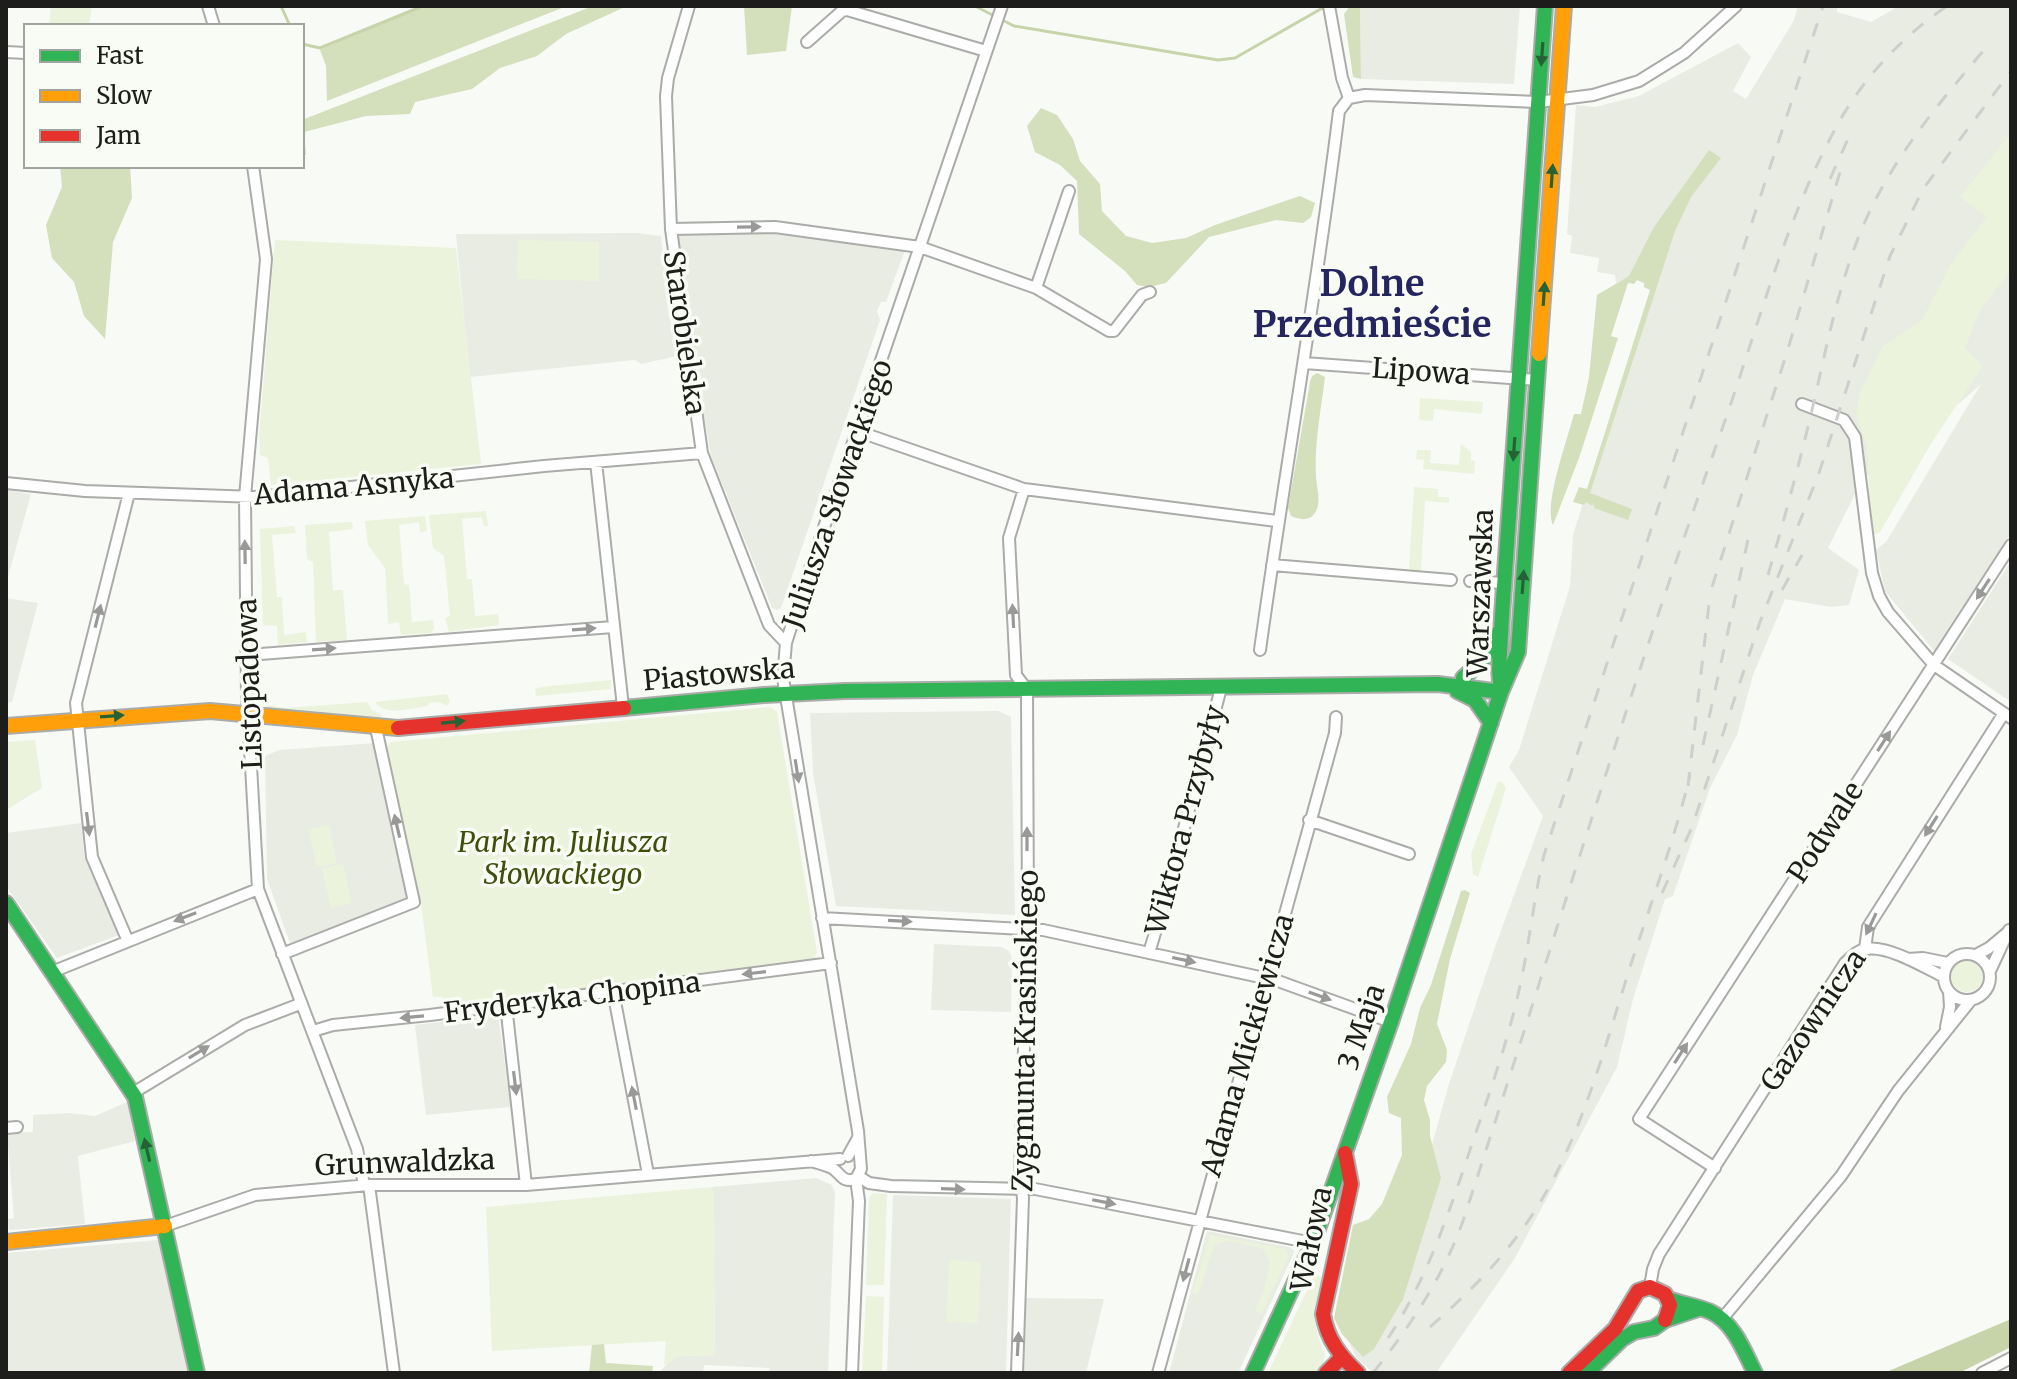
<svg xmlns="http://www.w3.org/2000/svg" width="2017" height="1379" font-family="Merriweather,serif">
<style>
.built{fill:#e9ece3}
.green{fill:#ebf3dc}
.forest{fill:#d4dfbc}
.water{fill:#c7d4a9}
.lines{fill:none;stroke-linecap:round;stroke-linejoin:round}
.stream{stroke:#c7d4a9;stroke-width:3}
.street-casing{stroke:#abaca9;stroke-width:14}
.fast-casing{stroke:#abaca9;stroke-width:18}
.slow-casing{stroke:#abaca9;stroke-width:18}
.jam-casing{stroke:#abaca9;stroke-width:18}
.street{stroke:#fefefe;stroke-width:10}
.fast{stroke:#30b455;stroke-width:14}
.slow{stroke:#ff9f0a;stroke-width:14}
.jam{stroke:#e5322d;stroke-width:14}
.rail{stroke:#cececd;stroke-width:3;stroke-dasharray:14 14;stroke-linecap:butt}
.oneway{fill:#266235}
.oneway2{fill:#999998}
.labels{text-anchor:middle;stroke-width:7;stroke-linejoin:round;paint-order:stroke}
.street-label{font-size:28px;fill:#1d1e1b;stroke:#f9fcf4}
.park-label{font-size:28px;font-style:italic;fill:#3f4e0a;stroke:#f9fcf4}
.district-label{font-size:36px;font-weight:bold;fill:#25265f;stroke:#f9fcf4}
</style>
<rect width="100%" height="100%" fill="#f8faf6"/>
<path class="built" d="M1360,6H1520L1514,84L1361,79Z
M1798,6H1837V12L1871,22L1899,6H2011V533L1935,652L1885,591L1876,550L1886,542L1981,384L1961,402L1922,426L1862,480L1828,548L1859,570L1849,605L1831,607L1785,599L1753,675L1737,735L1710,788L1673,896L1665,899L1633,999L1617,1067L1515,1258L1436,1373H1373L1356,1357L1337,1315L1429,1156L1448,1087L1496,944L1543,816L1509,767L1519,750L1570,586L1573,535L1652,285L1629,277L1616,283L1615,275L1597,272L1599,258L1570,253L1572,236L1567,234L1576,105L1595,107L1639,96L1738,43L1751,57L1733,91L1746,99L1793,22Z
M747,231L905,250L886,302H881L877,311L880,320L781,608L777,610L772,608L711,456L690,333L678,235Z
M637,233L661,236L668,307L677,356L641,364L635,360L470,377L456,234Z
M6,490L31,494L6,584Z
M2011,561V702L1948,659Z
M6,598L38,603L12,702L6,703Z
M998,711L1011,717L1015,915L836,906L813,773L810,713Z
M376,743L408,899L290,943L267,879L265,756L279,750Z
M81,823L84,856L119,935L57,958L6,886V833Z
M934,944L1001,947L1009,951L1012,958L1011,1012L931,1010Z
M498,1015L511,1107L426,1115L415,1025Z
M127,1102L135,1141L78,1156L85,1224L9,1230L8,1219L14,1218L7,1133L33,1132V1115L69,1113L95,1116Z
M816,1178L832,1185L835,1193L828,1373H770L769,1368L704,1365L703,1373H659L671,1359L679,1356L715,1355L713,1187Z
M893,1195L1011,1199L1006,1373H887Z
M1207,1231L1289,1247L1294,1251L1293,1255L1238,1373H1169Z
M158,1240L188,1373H6V1253Z
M1026,1298L1104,1299L1086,1373H1023Z"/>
<path class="green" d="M51,6H92L89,26H49Z
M2011,133V270L1981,308L1965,348L1983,366L1932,442L1880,532L1872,536L1867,448L1856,415L1859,395L1882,347L1922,320L1951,264L1987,217L1960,197Z
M275,240L456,248L481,464L271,485L268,458L260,455L259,436Z
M518,240L599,242V281L517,279Z
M1420,398L1483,402L1482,414L1434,409L1433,421L1419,420Z
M1461,444L1471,452V460L1475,461L1474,474L1423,469L1424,460L1416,459L1417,450H1431L1430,463L1459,465Z
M1414,487L1438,489V497H1449V503L1425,501L1421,570H1409Z
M486,511L488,526H484L482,517L462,519L467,579H472L475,616L498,614L499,625L449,632L445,618L450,616L444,556L433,548L429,515Z
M425,516L427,531L420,532L419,522L399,525L404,584L409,585L412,622L433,620L434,629L431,633L401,635L399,622L388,624L385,568L368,545L365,521Z
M352,522L353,529L329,532L333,590H343L347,640L316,642L313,562L307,559L305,525Z
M294,526L296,533L272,535L277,597H282L284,635L306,632L307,642L278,645L277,626L263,625L260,529Z
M611,680V689L536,696L535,689L541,687Z
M447,694L450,702L447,706L439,702L429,703L428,706C412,708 385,717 375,702Z
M367,702L372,710L381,714L382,720L267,708V705L286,708Z
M770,707L777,712L817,952L814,960L445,1006L442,997H433L421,904L386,748L391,742Z
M35,740L42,788L6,810V742Z
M1498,782H1502L1506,788L1478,877L1473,874L1471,854Z
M329,825L337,863L317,867L308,829Z
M343,864L352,903L331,908L322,869Z
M1951 976a16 16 0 1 1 32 0a16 16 0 1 1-32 0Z
M713,1187L715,1355L679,1356L664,1365L666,1341L492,1351L486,1207Z
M873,1193L887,1194L884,1285H866L869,1198Z
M1210,1235L1286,1249L1289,1257L1261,1314L1255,1311L1264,1290L1270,1261L1263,1249C1248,1246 1227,1235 1214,1246L1198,1295L1192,1293Z
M949,1260L981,1262L978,1323L946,1322Z
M1315,1273L1323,1279C1311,1316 1312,1320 1325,1355L1323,1365L1316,1373H1268Z
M866,1296L884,1297L882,1373H862Z"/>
<path class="forest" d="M428,6H567L327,101L326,66L320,50L405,13Z
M593,6H627L566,34L537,56L500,68L472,89L415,102L410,114L366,116L304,132L306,155H302V120Z
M744,6H792L786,51L747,55Z
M1350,6H1360L1361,79L1353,77L1344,14Z
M1041,108L1057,115L1073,139L1080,161L1100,184L1102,211L1126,236L1152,243L1186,238L1215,225L1300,196L1315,203L1311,217L1303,223L1276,220L1209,237L1166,283L1149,287L1137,285L1125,271L1079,234L1077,181L1060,165L1035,152L1027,126Z
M1709,150L1721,158L1691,197L1675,231L1590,493L1632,509L1628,520L1594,508V503L1592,506L1586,502L1584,505L1573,502L1579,487L1587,489L1650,290L1644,287V283L1637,280L1634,284L1628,283L1611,336L1618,338L1579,458L1553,525C1543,505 1568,438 1574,414H1581L1589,377L1597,295L1629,276L1654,227Z
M60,166H130L132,198L113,242L105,339L84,316L74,282L52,258L46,225L62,187Z
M1317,373L1325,377C1321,410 1314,445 1316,477C1317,489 1322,505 1314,514C1308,522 1299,519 1291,516L1288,508L1310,382L1312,376Z
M1465,890L1470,893L1450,959L1437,1024L1447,1050L1446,1062L1427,1086L1424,1100L1430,1120V1136L1441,1178L1403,1299L1374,1349L1363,1357L1342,1334L1334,1318L1353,1225L1369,1219L1382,1204L1402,1155L1401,1118L1389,1113L1387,1097L1411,1044L1420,1008L1431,985L1461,891Z
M604,1344L606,1363L653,1366L652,1373H589L592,1345Z"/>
<path class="water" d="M2011,1319V1347L1959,1373H1884Z"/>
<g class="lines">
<path class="stream" d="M281,6L290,26
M975,6L1014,26L1218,60L1235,58L1326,6
M302,44L320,48L423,6"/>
<defs>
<path id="street" d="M208,6L214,26
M689,6L668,78L666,96L671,229L702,453L769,625L786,643
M807,42L842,11L847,10L986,51
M6,52L26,53
M1349,98L1365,95L1538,102L1593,95L1639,81L1684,53L1736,6
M253,166L266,259L245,497L247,696L258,889L357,1149L364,1185
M671,229L775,227L920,247L1036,288L1109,331H1114L1142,295L1150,292
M1036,288L1069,191
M1304,363L1538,380
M1802,404L1844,420L1855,437L1872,573L1879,596L1888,612L1934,665L2011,718
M857,431L1024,489L1277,521
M596,462L623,707
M6,483L85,491L258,497L544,466L702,453
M1272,565L1451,580
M1470,581L1504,583
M1260,650C1285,470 1317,291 1339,111L1349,98L1342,78L1329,6
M247,655L613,627
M1309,820L1409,854
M822,918L1043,930L1278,981L1391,1022
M127,939L92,857L76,703L129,493
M1865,949L1868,927L2004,713
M1149,953L1168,889L1221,688
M1944 977a23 23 0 1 1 46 0a23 23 0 1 1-46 0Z
M282,954L414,902L376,728
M1976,955L1989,948L2007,933
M1908,959L1923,958L1948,963
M1990,971L2009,930
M52,972L258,889
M613,991L648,1174
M506,1005L526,1185
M1946,1027L1950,1007L1949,992
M313,1031L333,1025L430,1015L831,963
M133,1093L245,1025L300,1004
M6,1128L17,1127
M848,1156L858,1138
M811,1161C818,1163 826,1165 832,1168C842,1174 841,1183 856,1179L861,1169L858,1131L783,678L786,643L804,586L1002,6
M1715,1168L1639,1119L2011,545
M858,1176L869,1183L891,1186L1035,1189L1313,1243
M369,1185L394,1373
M165,1226L255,1195L369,1185H526L840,1159
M1650,1287L1653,1269L1659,1254L1845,963C1851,958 1857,950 1866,949C1888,945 1924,967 1944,977
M1722,1319L1841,1176L1898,1091L1971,1000
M852,1373L859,1201L856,1179
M1017,1373L1023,1198L1020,1177L1028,920L1027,690L1016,675L1009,538L1024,489
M1158,1373L1335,733L1336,717
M1982,1373L2011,1358"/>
<path id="fast" d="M1463,678L1484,659L1499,632
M1457,691L1475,700L1491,723
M1501,691L1499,670L1502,615L1545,6
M624,708L764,695L845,691L1438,684L1501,692
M6,903L135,1097L197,1373
M1668,1299C1682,1304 1697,1306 1711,1312C1734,1323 1744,1351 1755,1373
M1253,1373L1313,1243L1391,1022L1501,692L1518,652L1539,354
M1587,1373L1622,1339L1634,1332L1654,1328L1665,1320L1698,1309"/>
<path id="slow" d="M1539,354L1564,6
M6,726L210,711L398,728
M6,1242L165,1226"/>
<path id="jam" d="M398,728L624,708
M1345,1153L1351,1184L1323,1314C1327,1339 1340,1356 1358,1373
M1326,1373L1342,1357
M1569,1373L1615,1329L1638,1291L1650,1287L1665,1294L1670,1305L1665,1320"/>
</defs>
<use href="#street" class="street-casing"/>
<use href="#fast" class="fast-casing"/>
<use href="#slow" class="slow-casing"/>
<use href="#jam" class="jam-casing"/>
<use href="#street" class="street"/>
<use href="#fast" class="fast"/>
<use href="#slow" class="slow"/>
<use href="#jam" class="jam"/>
<path class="rail" d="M1830,179L1848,139
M1768,575C1784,520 1799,465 1812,410C1829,337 1842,262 1878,195C1908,139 1949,91 1990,43
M1712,587L1788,349L1840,172
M1782,590L1802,555
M1703,745L1751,526
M1688,786L1709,604
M1662,893L1692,827L1760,622L1819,473L1890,256L1923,189L2011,71
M1430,1327C1462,1299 1492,1270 1518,1235C1578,1156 1602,1054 1632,961C1652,900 1675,838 1690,775
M1388,1338C1429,1277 1451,1206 1474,1138C1492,1086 1510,1034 1521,981C1530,939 1534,897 1544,855L1823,6
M1373,1373C1411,1325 1442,1279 1463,1221C1549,958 1628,693 1721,432C1758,328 1785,219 1839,122C1865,76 1903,36 1947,6"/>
</g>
<defs><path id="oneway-solid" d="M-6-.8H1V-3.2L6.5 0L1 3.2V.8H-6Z" transform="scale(2)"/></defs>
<g class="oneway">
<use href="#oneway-solid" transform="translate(1542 54) rotate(94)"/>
<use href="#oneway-solid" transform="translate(1552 176) rotate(-86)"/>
<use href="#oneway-solid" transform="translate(1544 294) rotate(-86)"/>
<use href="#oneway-solid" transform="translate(1514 449) rotate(94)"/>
<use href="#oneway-solid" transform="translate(1523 582) rotate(-86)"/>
<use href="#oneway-solid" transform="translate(112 716) rotate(-4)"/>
<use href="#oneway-solid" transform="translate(453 722) rotate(-5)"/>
<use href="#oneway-solid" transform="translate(147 1150) rotate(-103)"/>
</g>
<g class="oneway2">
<use href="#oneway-solid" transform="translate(749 227) rotate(-1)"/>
<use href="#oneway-solid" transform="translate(245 552) rotate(-91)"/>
<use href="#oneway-solid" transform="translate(1983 589) rotate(123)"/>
<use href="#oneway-solid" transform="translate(98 616) rotate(-76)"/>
<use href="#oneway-solid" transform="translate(1013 616) rotate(-93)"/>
<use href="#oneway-solid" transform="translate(584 629) rotate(-4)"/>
<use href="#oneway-solid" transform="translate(324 649) rotate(-4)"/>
<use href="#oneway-solid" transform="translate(1884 741) rotate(-57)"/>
<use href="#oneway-solid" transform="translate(797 771) rotate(81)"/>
<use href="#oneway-solid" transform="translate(88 824) rotate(83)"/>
<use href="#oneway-solid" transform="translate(397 826) rotate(-103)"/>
<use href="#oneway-solid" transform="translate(1931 826) rotate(122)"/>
<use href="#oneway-solid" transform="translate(1027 839) rotate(-90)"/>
<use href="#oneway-solid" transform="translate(185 917) rotate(159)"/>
<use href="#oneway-solid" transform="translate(900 921) rotate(3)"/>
<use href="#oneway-solid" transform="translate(1871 924) rotate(115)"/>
<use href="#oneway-solid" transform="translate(1184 960) rotate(12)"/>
<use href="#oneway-solid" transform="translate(754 973) rotate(173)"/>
<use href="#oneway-solid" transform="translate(1320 996) rotate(20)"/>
<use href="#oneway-solid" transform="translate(412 1017) rotate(175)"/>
<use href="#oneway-solid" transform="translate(199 1052) rotate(-31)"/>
<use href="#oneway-solid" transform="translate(1681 1053) rotate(-57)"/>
<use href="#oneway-solid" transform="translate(515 1083) rotate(83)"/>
<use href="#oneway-solid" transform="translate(634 1098) rotate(-101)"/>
<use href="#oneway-solid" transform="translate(953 1189) rotate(2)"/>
<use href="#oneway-solid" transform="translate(1104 1202) rotate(11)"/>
<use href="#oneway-solid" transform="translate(1186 1270) rotate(105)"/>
<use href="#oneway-solid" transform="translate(1018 1344) rotate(-87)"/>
</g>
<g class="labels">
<g class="street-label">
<text transform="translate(685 333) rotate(82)" y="10">Starobielska</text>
<text transform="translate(1421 371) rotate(4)" y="10">Lipowa</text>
<text transform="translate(354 486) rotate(-5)" y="10">Adama Asnyka</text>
<text transform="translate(837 494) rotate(-71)" y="10">Juliusza Słowackiego</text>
<text transform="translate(1480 593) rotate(-88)" y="10">Warszawska</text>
<text transform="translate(719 674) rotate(-5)" y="10">Piastowska</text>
<text transform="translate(249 684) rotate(-92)" y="10">Listopadowa</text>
<text transform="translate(1185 820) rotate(-75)" y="10">Wiktora Przybyły</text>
<text transform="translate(1825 832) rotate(-57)" y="10">Podwale</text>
<text transform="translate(572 997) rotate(-7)" y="10">Fryderyka Chopina</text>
<text transform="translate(1813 1020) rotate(-56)" y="10">Gazownicza</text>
<text transform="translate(1361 1027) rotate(-71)" y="10">3 Maja</text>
<text transform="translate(1025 1031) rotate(-89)" y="10">Zygmunta Krasińskiego</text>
<text transform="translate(1247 1045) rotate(-74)" y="10">Adama Mickiewicza</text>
<text transform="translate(405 1162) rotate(-2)" y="10">Grunwaldzka</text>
<text transform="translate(1311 1239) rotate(-78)" y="10">Wałowa</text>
</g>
<g class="park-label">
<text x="563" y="852">Park im. Juliusza<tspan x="563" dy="32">Słowackiego</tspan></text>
</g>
<g class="district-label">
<text x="1372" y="296">Dolne<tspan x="1372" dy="41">Przedmieście</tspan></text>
</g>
</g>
<rect width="2017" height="1379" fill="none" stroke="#1d1e1b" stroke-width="16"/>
<rect x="24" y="24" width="280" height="144" fill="#f9fcf4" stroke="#a1a39d" stroke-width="2"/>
<rect x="40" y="50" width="40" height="12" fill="#30b455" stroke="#a1a39d" stroke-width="2"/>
<text x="96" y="64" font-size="24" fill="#1d1e1b">Fast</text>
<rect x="40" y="90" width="40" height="12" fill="#ff9f0a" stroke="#a1a39d" stroke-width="2"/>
<text x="96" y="104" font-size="24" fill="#1d1e1b">Slow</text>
<rect x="40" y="130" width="40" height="12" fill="#e5322d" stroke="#a1a39d" stroke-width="2"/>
<text x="96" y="144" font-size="24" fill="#1d1e1b">Jam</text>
</svg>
